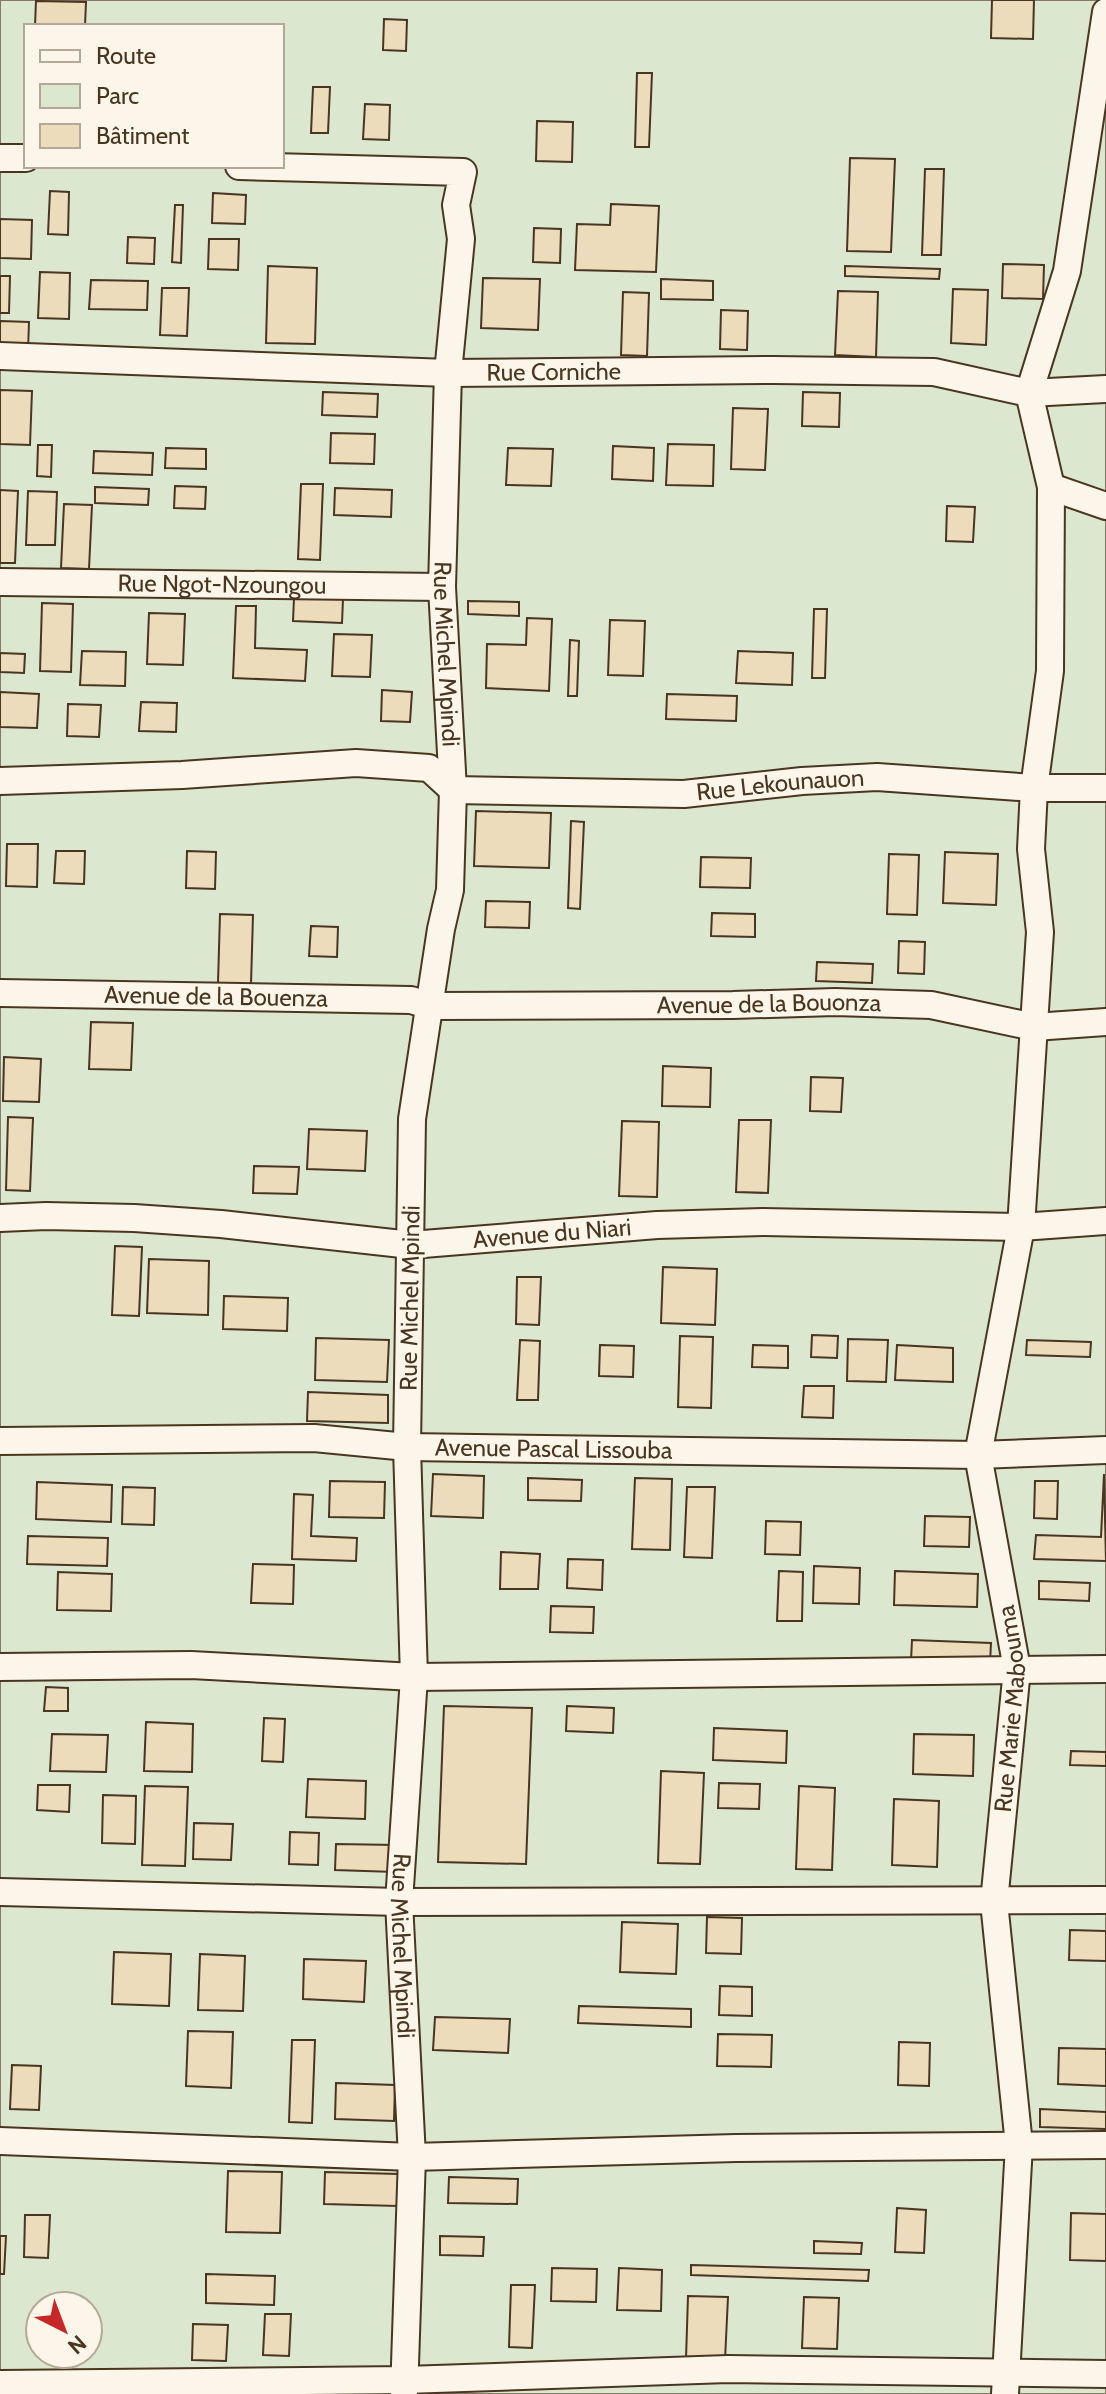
<svg xmlns="http://www.w3.org/2000/svg" width="1106" height="2394" font-family="Cabin,sans-serif">
<style>
.green{fill:#dce7d0;stroke:#887966;stroke-width:2;fill-rule:evenodd}
.building{fill:#ecdcbc;stroke:#4a3520;stroke-width:2}
.lines{fill:none;stroke-linecap:round;stroke-linejoin:round}
.street-casing{stroke:#4a3520;stroke-width:30}
.street{stroke:#fbf6e9;stroke-width:26}
.labels{text-anchor:middle;stroke-width:6;stroke-linejoin:round;paint-order:stroke}
.street-label{font-size:24px;fill:#4a3520;stroke:#fbf6e9}
</style>
<rect width="100%" height="100%" fill="#fbf6e9"/>
<path class="green" d="M0,0H1106V2394H0ZM26,26H282V166H26ZM40,2306H88V2354H40Z"/>
<path class="building" d="M992,0H1034L1033,39L991,38Z
M36,1L86,2L85,26H35Z
M384,19L407,20L406,51L383,50Z
M637,73H652L649,147H635Z
M313,87H330L328,133H311Z
M365,104L390,105L389,140L363,139Z
M537,121L573,122L572,162L536,161Z
M850,158L895,159L891,252L847,251Z
M925,169H944L941,255H922Z
M50,191L69,192L68,235L48,234Z
M213,193L246,195L245,224L212,223Z
M611,204L659,206L656,272L575,270L577,224L610,225Z
M175,205H183L181,263L172,262Z
M0,219L32,220L31,259L0,258Z
M534,228L561,229L560,263L533,262Z
M128,237L155,238L154,264L127,263Z
M209,239H239L238,270L208,269Z
M1003,264L1044,265L1043,299L1002,298Z
M268,266L317,268L315,344L266,343Z
M845,266L940,269L939,279L845,276Z
M40,272L70,273L69,319L38,318Z
M0,276H10L9,313H0Z
M483,278L540,279L538,330L481,328Z
M661,279L713,281V300L661,299Z
M91,280L148,281L147,310L89,309Z
M162,288H189L187,336L160,335Z
M953,289L988,290L986,345L951,343Z
M838,291L878,292L876,357L835,355Z
M623,292L649,293L647,356L621,355Z
M721,310L748,311L747,350L720,349Z
M0,321L29,322L28,351H0Z
M0,390L32,391L30,445L0,444Z
M323,392L378,394L377,417L322,415Z
M803,392L840,393L839,427L802,426Z
M733,408L768,409L765,470L731,469Z
M331,433L375,434L374,464L330,463Z
M668,444L714,445L713,486L666,485Z
M38,445H52L51,477L37,476Z
M613,446L654,448L653,481L612,479Z
M166,448L206,449V469L165,468Z
M508,448L553,449L551,486L506,485Z
M94,451L153,453L152,475L93,473Z
M301,484H323L320,560L298,559Z
M175,486L206,487L205,509L174,508Z
M95,487L149,489L148,505L95,503Z
M335,488L392,490L391,517L334,515Z
M0,490L18,491L15,563H0Z
M28,491L57,492L55,545H26Z
M64,504L92,505L89,569L61,568Z
M947,506L975,507L973,542L946,541Z
M294,598L343,599L342,623L293,621Z
M468,601L519,602V616L468,614Z
M42,603L73,604L71,672L40,671Z
M236,606H256L255,648L307,650L305,681L233,678Z
M814,609H827L825,678H812Z
M149,613L185,614L183,665L147,664Z
M527,618L552,619L549,691L486,688L487,644L526,645Z
M610,620L645,621L643,676L608,675Z
M334,634L372,635L370,677L332,676Z
M570,640L579,641L577,696H568Z
M82,651L126,652L125,686L80,685Z
M738,651L793,653L792,685L736,683Z
M0,653L25,654L24,673L0,672Z
M382,690L412,692L410,722L381,721Z
M0,692L39,694L37,728L0,727Z
M667,694L737,696L736,721L666,719Z
M141,702L177,703L176,732L139,731Z
M68,704L101,705L99,737L67,736Z
M476,811L551,813L549,868L474,866Z
M571,821L584,822L580,909L568,908Z
M7,844H38L37,887L6,886Z
M56,851H85L84,884L54,883Z
M187,851L216,852L215,889L186,888Z
M945,852L998,854L996,905L943,903Z
M889,854L919,855L917,915L887,914Z
M701,857L751,858L750,888L700,887Z
M486,901L530,902L529,928L485,927Z
M712,913L755,914V937L711,936Z
M220,914L253,915L251,984L218,983Z
M311,926L338,927L337,957L309,956Z
M899,941L925,942L924,974L898,973Z
M817,962L873,964L872,983L816,981Z
M91,1022L133,1023L131,1070L89,1069Z
M4,1057L41,1059L39,1102L3,1101Z
M663,1066L711,1068L710,1107L662,1106Z
M811,1077L843,1078L841,1112L810,1111Z
M8,1117L33,1118L30,1191L6,1190Z
M739,1120H771L768,1193L736,1192Z
M622,1121L659,1122L657,1197L619,1196Z
M309,1129L367,1131L365,1171L307,1169Z
M254,1166L299,1167L297,1194L253,1193Z
M115,1246L142,1247L139,1316L112,1315Z
M149,1259L209,1261L208,1315L147,1313Z
M663,1267L717,1269L715,1325L661,1323Z
M517,1277H541L539,1325L516,1324Z
M224,1296L288,1298L287,1331L223,1329Z
M812,1335L838,1336L837,1358L811,1357Z
M680,1336L713,1337L711,1408L678,1407Z
M316,1338L389,1340L387,1382L315,1380Z
M848,1339L888,1340L886,1382L847,1381Z
M520,1340L540,1341L538,1400H517Z
M1027,1340L1091,1342L1090,1357L1026,1355Z
M600,1345L634,1346L633,1377L599,1376Z
M753,1345L788,1346V1368L752,1367Z
M897,1345L953,1348V1382L895,1380Z
M804,1386H834L833,1418L802,1417Z
M308,1392L388,1395V1423L307,1421Z
M433,1474L484,1476L483,1518L431,1516Z
M1104,1474L1106,1561L1034,1559L1036,1535L1101,1537Z
M528,1478L582,1480L581,1501L528,1500Z
M635,1478L672,1479L670,1550L632,1549Z
M330,1481L385,1482L384,1518L329,1517Z
M1035,1481H1058L1057,1519L1034,1518Z
M37,1482L112,1485L111,1522L36,1519Z
M123,1487L155,1488L154,1525L122,1524Z
M687,1487H715L712,1558L684,1557Z
M294,1494L313,1495L311,1536L357,1538L356,1561L292,1559Z
M925,1516L970,1517L969,1547L924,1546Z
M766,1521L801,1522L800,1555L765,1554Z
M28,1536L108,1538L107,1566L27,1564Z
M501,1552L540,1554L538,1589H500Z
M568,1559L603,1560L602,1590L567,1588Z
M253,1564L294,1565L293,1604L251,1603Z
M814,1566L860,1568L859,1604L813,1603Z
M779,1571L803,1572L802,1621H777Z
M895,1571L978,1574L977,1607L894,1605Z
M58,1572L112,1574L111,1611L57,1610Z
M1039,1581L1090,1583L1089,1601L1039,1599Z
M551,1606L594,1607L593,1633L550,1632Z
M912,1640L991,1643L990,1663L911,1661Z
M46,1687L68,1688V1711H44Z
M444,1706L532,1708L526,1864L438,1862Z
M567,1706L614,1708L613,1733L566,1731Z
M264,1718L285,1719L283,1762L262,1761Z
M146,1722L193,1724L192,1772L144,1771Z
M714,1728L787,1731L786,1763L713,1760Z
M52,1734L108,1735L106,1772L50,1771Z
M914,1734L974,1735L973,1776L913,1774Z
M1071,1751L1106,1752V1766L1070,1765Z
M661,1771L704,1773L700,1864L658,1863Z
M308,1779L366,1781L365,1819L306,1817Z
M719,1783L760,1784L759,1809L718,1808Z
M38,1785H70L69,1812L37,1810Z
M145,1786L188,1787L185,1866L142,1865Z
M799,1786L835,1788L832,1870L796,1869Z
M103,1795L136,1796L135,1844L102,1843Z
M894,1799L939,1801L937,1867L892,1865Z
M194,1823L233,1824L231,1860L193,1859Z
M290,1832L319,1833L318,1865L289,1864Z
M336,1844L396,1845L395,1872L335,1870Z
M707,1917L742,1918L741,1954L706,1953Z
M622,1922L678,1924L676,1974L620,1972Z
M1070,1930L1106,1931V1961L1069,1960Z
M114,1952L171,1954L169,2006L112,2004Z
M200,1954L245,1956L243,2011L198,2010Z
M304,1959L366,1961L364,2002L303,1999Z
M720,1986L752,1987V2016L719,2015Z
M579,2006L691,2009V2027L578,2023Z
M435,2017L510,2019L508,2053L433,2050Z
M188,2031L233,2032L231,2088L186,2086Z
M718,2034L772,2035L771,2067L717,2066Z
M292,2040H315L312,2123L289,2122Z
M899,2042L930,2043L929,2086L898,2085Z
M1059,2048L1106,2049V2086L1058,2084Z
M12,2065L41,2066L39,2110L10,2109Z
M336,2083L395,2085L394,2121L335,2119Z
M1040,2109L1106,2112V2129L1040,2127Z
M228,2171L282,2172L280,2233L226,2232Z
M325,2172L399,2174L398,2206L324,2204Z
M449,2177L518,2179L517,2204L448,2203Z
M897,2208L926,2210L924,2253L895,2252Z
M1071,2213L1106,2214V2261L1070,2260Z
M25,2215H50L48,2258L24,2257Z
M0,2236H6L4,2274H0Z
M440,2236L484,2237L483,2256L440,2255Z
M814,2241L862,2243L861,2254L814,2253Z
M691,2265L869,2270L868,2281L691,2275Z
M552,2268L597,2269L596,2302L551,2301Z
M619,2268L662,2270L661,2311L617,2310Z
M206,2274L275,2276L274,2305L206,2303Z
M511,2285H535L532,2348L509,2347Z
M688,2296L728,2297L725,2360L686,2359Z
M804,2297L839,2298L837,2349L802,2348Z
M265,2314H291L289,2356L263,2355Z
M193,2324L228,2325L226,2361L192,2360Z"/>
<g class="lines">
<defs>
<g id="street">
<path d="M0,158H26"/>
<path id="s1" d="M239,166L463,172L456,205L461,239L448,373L442,587L453,790L450,890L441,929L412,1119L407,1447L414,1677L399,1902L412,2157L404,2394"/>
<path id="s2" d="M0,356L448,373L774,370L934,372L1029,393L1106,389"/>
<path d="M1051,487L1106,506"/>
<path id="s3" d="M0,582L442,587"/>
<path id="s4" d="M0,781L182,775L356,763L429,768L453,790L684,794L802,781L877,777L1034,788H1106"/>
<path id="s5" d="M0,993L411,1000L431,1006L733,1005L835,1002L931,1005L1034,1027L1106,1022"/>
<path id="s6" d="M0,1218L46,1216L134,1218L221,1224L411,1245L657,1225L763,1222L1021,1227L1106,1221"/>
<path id="s7" d="M0,1441L314,1438L407,1447L978,1455L1106,1450"/>
<path d="M0,1667L191,1665L414,1677L1106,1669"/>
<path d="M0,1892L399,1902L1106,1900"/>
<path d="M0,2141L412,2157L736,2148L1106,2145"/>
<path d="M0,2384L405,2380L728,2369L1106,2374"/>
<path id="s8" d="M1005,2394L1019,2145L994,1902L1017,1669L978,1455L1021,1227L1040,932L1031,849L1034,788L1050,671L1051,487L1029,393L1067,271L1106,12"/>
</g>
</defs>
<use href="#street" class="street-casing"/>
<use href="#street" class="street"/>
</g>
<g class="labels">
<g class="street-label">
<text dy="8" stroke="none"><textPath href="#s2" startOffset="554">Rue Corniche</textPath></text>
<text dy="8" stroke="none"><textPath href="#s3" startOffset="222">Rue Ngot-Nzoungou</textPath></text>
<text dy="8" stroke="none"><textPath href="#s1" startOffset="708">Rue Michel Mpindi</textPath></text>
<text dy="8" stroke="none"><textPath href="#s4" startOffset="790">Rue Lekounauon</textPath></text>
<text dy="8" stroke="none"><textPath href="#s5" startOffset="216">Avenue de la Bouenza</textPath></text>
<text dy="8" stroke="none"><textPath href="#s5" startOffset="770">Avenue de la Bouonza</textPath></text>
<text dy="8" stroke="none"><textPath href="#s6" startOffset="554">Avenue du Niari</textPath></text>
<text transform="translate(410 1298) rotate(-89)" y="8">Rue Michel Mpindi</text>
<text dy="8" stroke="none"><textPath href="#s7" startOffset="554">Avenue Pascal Lissouba</textPath></text>
<text dy="8" stroke="none"><textPath href="#s8" startOffset="688">Rue Marie Mabouma</textPath></text>
<text dy="8" stroke="none"><textPath href="#s1" startOffset="2004">Rue Michel Mpindi</textPath></text>
</g>
</g>
<rect x="24" y="24" width="260" height="144" fill="#fbf6e9" stroke="#b4a999" stroke-width="2"/>
<rect x="40" y="50" width="40" height="12" fill="#fbf6e9" stroke="#b4a999" stroke-width="2"/>
<text x="96" y="64" font-size="24" fill="#4a3520">Route</text>
<rect x="40" y="84" width="40" height="24" fill="#dce7d0" stroke="#b4a999" stroke-width="2"/>
<text x="96" y="104" font-size="24" fill="#4a3520">Parc</text>
<rect x="40" y="124" width="40" height="24" fill="#ecdcbc" stroke="#b4a999" stroke-width="2"/>
<text x="96" y="144" font-size="24" fill="#4a3520">Bâtiment</text>
<g transform="translate(64 2330) rotate(138)"><circle r="38" fill="#fbf6e9" stroke="#b4a999" stroke-width="2"/>
<path d="M0-6L14 30L0 20L-14 30Z" fill="#c62828"/>
<text y="-12" font-size="22" font-weight="bold" text-anchor="middle" fill="#4a3520">N</text>
</g>
</svg>
